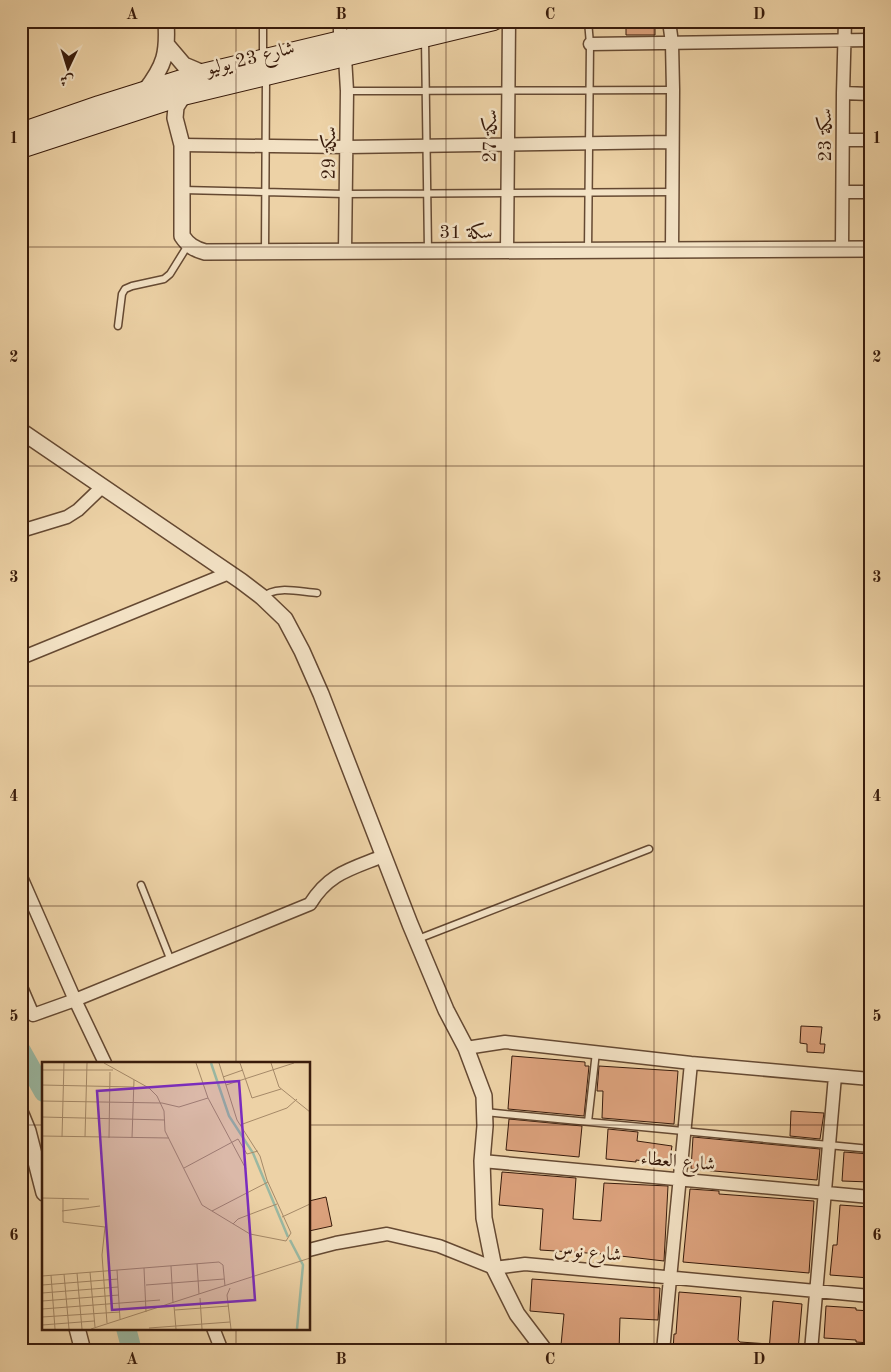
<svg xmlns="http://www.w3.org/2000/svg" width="891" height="1372" font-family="'Old Standard TT',Amiri,serif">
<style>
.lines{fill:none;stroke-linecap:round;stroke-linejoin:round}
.river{stroke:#9ab8a2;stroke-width:20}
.building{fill:#dba17c;stroke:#381b0b}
.service-casing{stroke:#654932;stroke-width:9}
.minor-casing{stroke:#654932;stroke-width:15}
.tertiary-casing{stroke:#654932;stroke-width:18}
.secondary-casing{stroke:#381b0b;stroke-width:20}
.service{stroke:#f3e2c5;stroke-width:6}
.minor{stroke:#f3e2c5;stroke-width:12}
.tertiary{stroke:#f3e2c5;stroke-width:15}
.secondary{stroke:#f3e2c5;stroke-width:18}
.grid{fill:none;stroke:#381b0b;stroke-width:1;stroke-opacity:0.55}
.labels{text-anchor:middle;stroke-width:5;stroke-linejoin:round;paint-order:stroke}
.street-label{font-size:19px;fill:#381b0b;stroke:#f3e2c5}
.inset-river{fill:none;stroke:#9ab8a2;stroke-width:2.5}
.inset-road{fill:none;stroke:#a58968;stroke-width:1}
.view{fill:#7b2cbf;fill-opacity:0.15;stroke:#7b2cbf;stroke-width:2.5}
.inset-edge{fill:none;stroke:#381b0b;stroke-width:2.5}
.neatline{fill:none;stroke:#381b0b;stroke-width:2}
.grid-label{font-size:16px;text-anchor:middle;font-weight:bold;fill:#381b0b}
</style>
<rect width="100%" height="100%" fill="#edd2a6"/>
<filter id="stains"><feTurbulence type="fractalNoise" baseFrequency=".004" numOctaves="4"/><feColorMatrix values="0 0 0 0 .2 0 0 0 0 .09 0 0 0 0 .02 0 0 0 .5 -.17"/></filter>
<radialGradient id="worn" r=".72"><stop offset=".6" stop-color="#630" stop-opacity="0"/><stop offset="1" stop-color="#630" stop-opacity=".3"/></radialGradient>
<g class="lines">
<path class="river" d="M21,1051L44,1092
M126,1328L132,1351"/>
</g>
<path class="building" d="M626,21H655V35H626Z
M801,1026L822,1027L820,1044H825L824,1053L807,1052V1044L800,1043Z
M512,1056L585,1062V1066H589L584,1116L508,1109Z
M599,1066L678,1071L674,1124L602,1118L603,1091H597Z
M791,1111L824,1113L820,1139L790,1136Z
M509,1119L582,1126L579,1157L506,1150Z
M608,1129L638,1132L637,1141L672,1146L669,1164L636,1160V1162L606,1159Z
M693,1137L820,1149L817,1180L691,1169Z
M844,1152L870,1154V1182L842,1181Z
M502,1172L576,1178L573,1219L601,1221L604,1183L668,1186L664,1261L603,1254L540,1250L543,1209L499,1205Z
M690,1189L719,1191V1194L814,1201L809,1273L683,1262Z
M326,1197L332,1226L309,1231V1201Z
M840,1205L868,1207L865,1248L870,1249V1278L830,1275L833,1245H837Z
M532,1279L660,1288L658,1320L620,1318L619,1351H578L561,1345L564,1314L530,1311Z
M679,1292L741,1297L738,1340L740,1342L769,1344V1351H673L674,1334H676Z
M773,1301L802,1304L798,1351H769Z
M826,1306L856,1308V1310L870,1311V1343L856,1342V1340L824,1338Z"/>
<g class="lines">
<defs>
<path id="service" d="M263,21V57
M425,39L428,251
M347,91L673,90
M183,190L345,194L673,192
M588,250L590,44L588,21
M265,252L266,78
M118,326L122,294L125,289L132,286L164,279L170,274L188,245
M263,597C275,585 301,592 317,593
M141,885L171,961
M418,939L649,849
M485,1112L870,1149
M588,1122L596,1052"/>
<path id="minor" d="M669,21L672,43L673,90L672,250
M340,41V21
M590,44L870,40
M843,93L870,94
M843,140H870
M182,145L347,147L671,142
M843,192H870
M507,250L509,21
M842,250L843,93L845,21
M345,251L347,91L345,57
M21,531L67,517L78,510L103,486
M21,658L229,573
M21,877L75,1000L105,1063
M21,987L33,1015L75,1000L310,904C329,873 351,869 383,856
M466,1048L505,1042L691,1063L870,1079
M482,1161L870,1197
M309,1250L336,1243L387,1234L439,1246L494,1268L525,1264L870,1296
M213,1328L222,1351
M663,1351L691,1063
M811,1351L835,1076"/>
<path id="tertiary" d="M167,45L184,65L203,73
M145,91C165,65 168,53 166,21
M183,96L176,107L175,118L182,145V236C188,245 194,249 205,252L870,249
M21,431L241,581L262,597L285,619L302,651L321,694L410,924L446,1010L466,1048L484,1096L485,1126L482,1161L484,1218L494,1268L517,1314L545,1351
M21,1114L28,1131L44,1193
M77,1328L83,1351"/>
<path id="secondary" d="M21,132L99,105L194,75L420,21
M21,149L183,96L494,21"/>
</defs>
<use href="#service" class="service-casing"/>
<use href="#minor" class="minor-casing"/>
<use href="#tertiary" class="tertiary-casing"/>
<use href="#secondary" class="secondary-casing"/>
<use href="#service" class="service"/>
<use href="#minor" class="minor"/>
<use href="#tertiary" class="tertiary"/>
<use href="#secondary" class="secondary"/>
</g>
<path class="grid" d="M236,21V1063M446,21V1351M654,21V1351M21,247H870M21,466H870M21,686H870M21,906H870M21,1125H44M309,1125H870M236,1328V1351"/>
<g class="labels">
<g class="street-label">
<text transform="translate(250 57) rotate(-14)" y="7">شارع 23 يوليو</text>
<text transform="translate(824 135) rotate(-90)" y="7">سكة 23</text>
<text transform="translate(489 136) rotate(-89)" y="7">سكة 27</text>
<text transform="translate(328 153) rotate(-89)" y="7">سكة 29</text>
<text x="466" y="238">سكة 31</text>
<text transform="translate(678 1160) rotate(5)" y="7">شارع العطاء</text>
<text transform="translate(588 1251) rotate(5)" y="7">شارع نوس</text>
</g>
</g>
<g transform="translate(42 1062)">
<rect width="268" height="268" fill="#edd2a6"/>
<path class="inset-river" d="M169,1L187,54L211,91L246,175M248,178L261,203L255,267"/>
<path class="inset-road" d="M62,1L107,26L115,34L122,49L123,69L160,143L208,172L244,179L249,171L225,118L218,94L195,58L177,1M154,1L166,36L204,107M198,1L210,36L239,27M229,1L237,25L268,50M0,8H71M181,15L201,8M0,23L92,25M184,23L252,1M0,39L120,41L137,45L166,36M0,55L123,58M198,63L245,46L255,37M0,74L127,76M20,75L22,1M43,75L45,1M67,76L68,10M90,76L92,18M142,106L196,77L205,92L216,89M0,136L47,137M21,137V160L63,165L60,193L65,261M20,149L58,144M170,149L226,120M240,155L268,142M191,162L196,157L235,142M155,202L157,232M129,204L131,241M102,206L104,250M75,208L78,257M48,210L53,265M35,211L40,267M22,212L27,267M9,213L13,267M0,214L177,200L181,203L183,224M0,223L76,217M104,223L182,217M188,226L185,233L189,267M0,231L76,225M158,236L160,267M0,239L77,233M132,244L134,267M0,247L118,238M133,248L187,244M0,255L78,250M0,263L52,259M107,266L188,260M49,267L268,196"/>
<path class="view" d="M197,19L213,238L70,248L55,29Z"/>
<rect width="268" height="268" class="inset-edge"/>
</g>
<rect width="891" height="1372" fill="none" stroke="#edd2a6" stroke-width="55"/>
<g transform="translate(68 68) rotate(184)" stroke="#f3e2c5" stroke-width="4" paint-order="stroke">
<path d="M0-4L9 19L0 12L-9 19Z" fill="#381b0b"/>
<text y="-8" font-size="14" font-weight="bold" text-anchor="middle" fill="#381b0b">ش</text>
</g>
<rect x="28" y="28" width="836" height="1316" class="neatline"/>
<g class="grid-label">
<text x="132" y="19">A</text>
<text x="341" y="19">B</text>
<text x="550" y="19">C</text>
<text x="759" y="19">D</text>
<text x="14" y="143">1</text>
<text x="877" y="143">1</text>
<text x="14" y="362">2</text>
<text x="877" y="362">2</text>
<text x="14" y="582">3</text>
<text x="877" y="582">3</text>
<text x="14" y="801">4</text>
<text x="877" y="801">4</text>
<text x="14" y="1021">5</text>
<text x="877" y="1021">5</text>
<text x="14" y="1240">6</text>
<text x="877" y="1240">6</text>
<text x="132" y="1364">A</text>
<text x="341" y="1364">B</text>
<text x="550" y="1364">C</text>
<text x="759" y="1364">D</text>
</g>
<rect width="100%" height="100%" filter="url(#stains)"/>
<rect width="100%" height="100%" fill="url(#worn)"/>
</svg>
